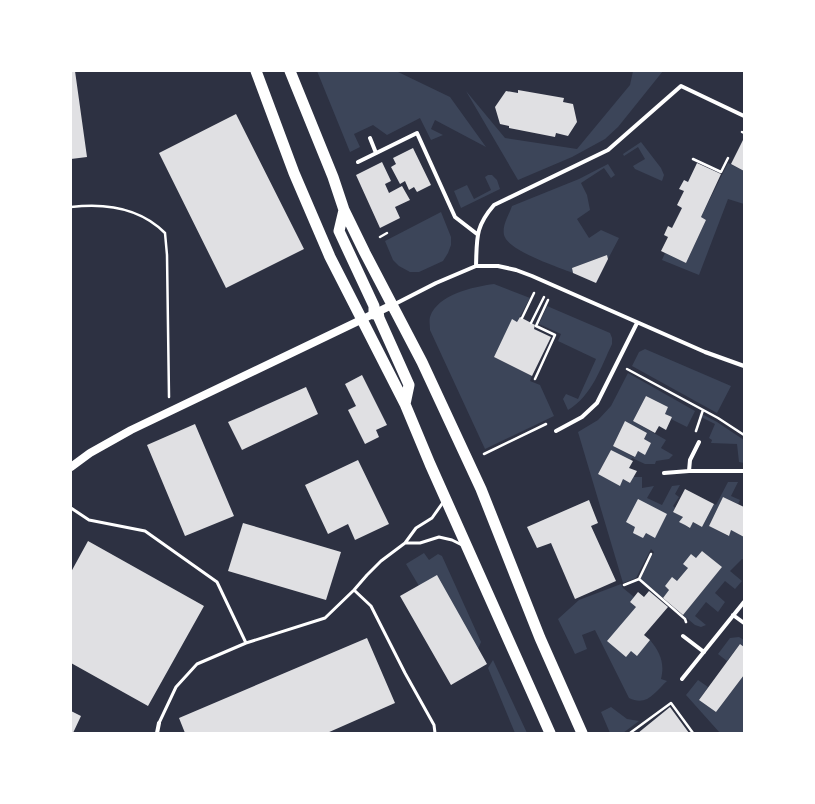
<svg xmlns="http://www.w3.org/2000/svg" width="815" height="804" font-family="'Libre Baskerville',serif">
<style>
.green{fill:#3c4559;fill-rule:evenodd}
.building{fill:#e0e0e3}
.lines{fill:none;stroke-linecap:round;stroke-linejoin:round}
.path{stroke:#fff;stroke-width:2.5}
.service{stroke:#fff;stroke-width:3}
.minor{stroke:#fff;stroke-width:4}
.secondary{stroke:#fff;stroke-width:8}
.trunk{stroke:#fff;stroke-width:11}
</style>
<rect width="100%" height="100%" fill="#2d3142"/>
<path class="green" d="M317,71H396L450,97L486,147L435,120L431,129L443,135L431,140L420,118L387,135L373,125L354,134L360,147L350,152Z
M633,71H663L618,127L605,139L572,157L518,180L466,91L505,138L577,149L630,85Z
M641,142L661,168L664,175L662,181L635,169L633,166L645,159L638,147L624,156L623,154Z
M728,163L744,171V204L728,199L699,275L662,260L665,253L686,263L706,220L701,217Z
M608,164L615,175L611,178L604,168L581,183L587,195L590,210L577,219L589,238L601,230L619,238L608,259L607,255L572,268L573,273C558,267 508,251 504,235C502,225 509,215 512,206L579,179Z
M488,175H492L497,180L500,189L461,208L454,191L467,185L474,199L491,190L485,177Z
M441,212L451,237V245L448,253L443,261L419,272H410L399,266L393,260L385,241Z
M494,284L530,298L517,322L512,320L494,357L532,376L530,381L540,385L554,416L485,449L430,330C430,325 429,321 430,317C438,294 473,287 494,284Z
M547,306L610,333L612,338V344C601,367 592,396 568,410L563,399L566,394L578,399L596,359L558,341L561,334L539,324Z
M645,349L731,386L717,413L632,366L639,352Z
M628,373L695,411L687,427L671,419L672,417L665,414L668,407L646,396L633,421L666,440L661,448L673,455L669,459L656,461L655,464H645L632,458L631,460L611,450L598,474L620,485L623,479L630,483L633,477H642V488L654,486L647,498L662,505L672,486L680,485L675,494L679,497L673,506L675,508L673,512L683,517L680,522L690,528L693,522L702,527L714,504L716,505L728,482H738L731,496L740,500L738,504L723,497L709,526L728,536L731,530L744,537V560L742,559L730,571L742,581L735,589L725,581L715,593L725,602L718,612L706,602L695,616L706,625L701,627L695,625L683,615L722,567L702,551L696,558L691,554L688,568L677,581L672,578L665,586L669,590L663,598L640,579L654,552L651,549L636,578L623,583L578,432L598,420L611,406ZM625,422L647,433L644,439L651,443L645,454L638,451L634,457L613,446Z
M700,413L717,422L744,440V463L739,462L737,444L711,443L712,440L709,438L715,424L699,416Z
M424,553L429,560L438,554L442,556L481,642L478,649L419,586L406,564Z
M621,584L623,588L634,597L630,602L636,607L631,651L650,640C660,652 665,663 661,679L667,681C655,692 647,707 629,698L595,630L582,635L587,649L575,654L558,619L579,600Z
M739,637L744,640V647L740,644L727,661L718,654L730,638Z
M493,660L527,733H515L488,668Z
M744,675V733H720L686,695L698,680L708,687L699,700L716,712Z
M611,707L627,719L639,721L623,733H610L601,712Z"/>
<path class="building" d="M71,71H75L87,157L71,159Z
M518,90L564,98L563,102L573,104L577,122L568,136L556,133L555,137L509,128V126L500,124L495,107L506,91L518,93Z
M236,114L304,249L226,288L159,153Z
M743,140H744V171L731,164Z
M413,148L431,185L417,192L414,187L409,190L405,181L400,184L391,167L396,164L393,158Z
M382,162L391,181L385,184L389,193L402,186L410,200L395,207L400,218L380,228L356,175Z
M697,163L721,174L701,217L706,220L686,263L661,251L668,237L664,235L668,226L672,228L682,208L677,205L684,191L679,189L684,180L688,182Z
M607,255L608,259L596,283L573,273L572,268Z
M520,317L535,325L534,329L551,337L532,376L494,357L512,319L517,322Z
M362,375L387,425L376,430L379,437L365,444L348,410L356,406L345,384Z
M306,387L318,414L242,450L228,422Z
M646,396L668,407L665,414L672,417L666,430L659,426L655,433L633,421Z
M625,421L647,433L644,439L651,443L645,455L638,451L635,457L613,446Z
M195,424L234,516L185,536L147,445Z
M611,450L633,461L629,468L637,471L630,483L623,479L620,486L598,474Z
M358,460L389,524L355,540L348,524L328,534L305,485Z
M685,489L714,504L702,527L693,522L690,528L685,525L679,522L683,517L673,512Z
M723,497L744,507V537L731,530L729,536L709,526Z
M638,499L667,514L655,538L646,533L643,538L633,533L635,527L626,522Z
M589,500L598,523L591,526L616,581L575,599L551,543L537,548L527,527Z
M243,523L341,552L326,600L228,571Z
M88,541L204,606L148,706L71,663V572Z
M702,551L722,567L683,615L663,598L669,590L665,586L672,577L677,581L688,568L683,564L691,554L696,558Z
M437,575L487,664L451,685L400,596Z
M649,591L668,607L644,635L650,640L637,656L631,651L626,657L607,641L636,607L630,602L638,592L644,597Z
M367,638L395,703L327,733H185L179,718Z
M740,644L744,647V675L716,712L699,700Z
M670,707L689,733H638Z
M71,711L81,716L73,733H71Z"/>
<g class="lines">
<path class="path" d="M742,132L744,133
M693,159L721,172L728,158
M71,207C105,203 140,208 165,233L167,255L169,397
M380,237L387,233
M522,318L534,293
M531,323L544,297
M627,369L718,418L744,435
M535,379L555,335L536,326L548,300
M696,431L703,410
M484,454L546,424
M639,579L685,619L686,622
M624,585L639,579L651,554
M630,733L671,703L693,733"/>
<path class="service" d="M71,508L89,520L145,531L217,582L246,643
M405,543H420L439,537L452,540L462,545
M354,590L371,606L405,673L434,725L435,733
M159,723L176,687L197,664L246,643L325,618L354,590L367,575L381,561L405,543L416,528L432,518L444,501"/>
<path class="minor" d="M370,138L376,153
M358,162L417,133L455,217L477,234
M476,266C477,238 475,227 494,205L608,150L681,86L744,116
M393,305L436,283L476,266H498L516,270L532,276L705,352L744,366
M556,431L582,417L597,403L637,323
M689,471L690,460L699,442
M664,473L689,471H744
M733,615L744,623
M683,636L704,652
M682,679L744,602
M157,733L159,723"/>
<path class="secondary" d="M71,467L90,453L131,430L392,305"/>
<path class="trunk" d="M256,71L294,173L330,257L405,404L430,464L550,733
M290,71L333,177L344,210L365,253L422,362L481,489L540,638L582,733
M344,210L339,231L374,306V314
M378,312L379,318L409,385L405,404"/>
</g>
<rect width="815" height="804" fill="none" stroke="#ffffff" stroke-width="144"/>
</svg>
